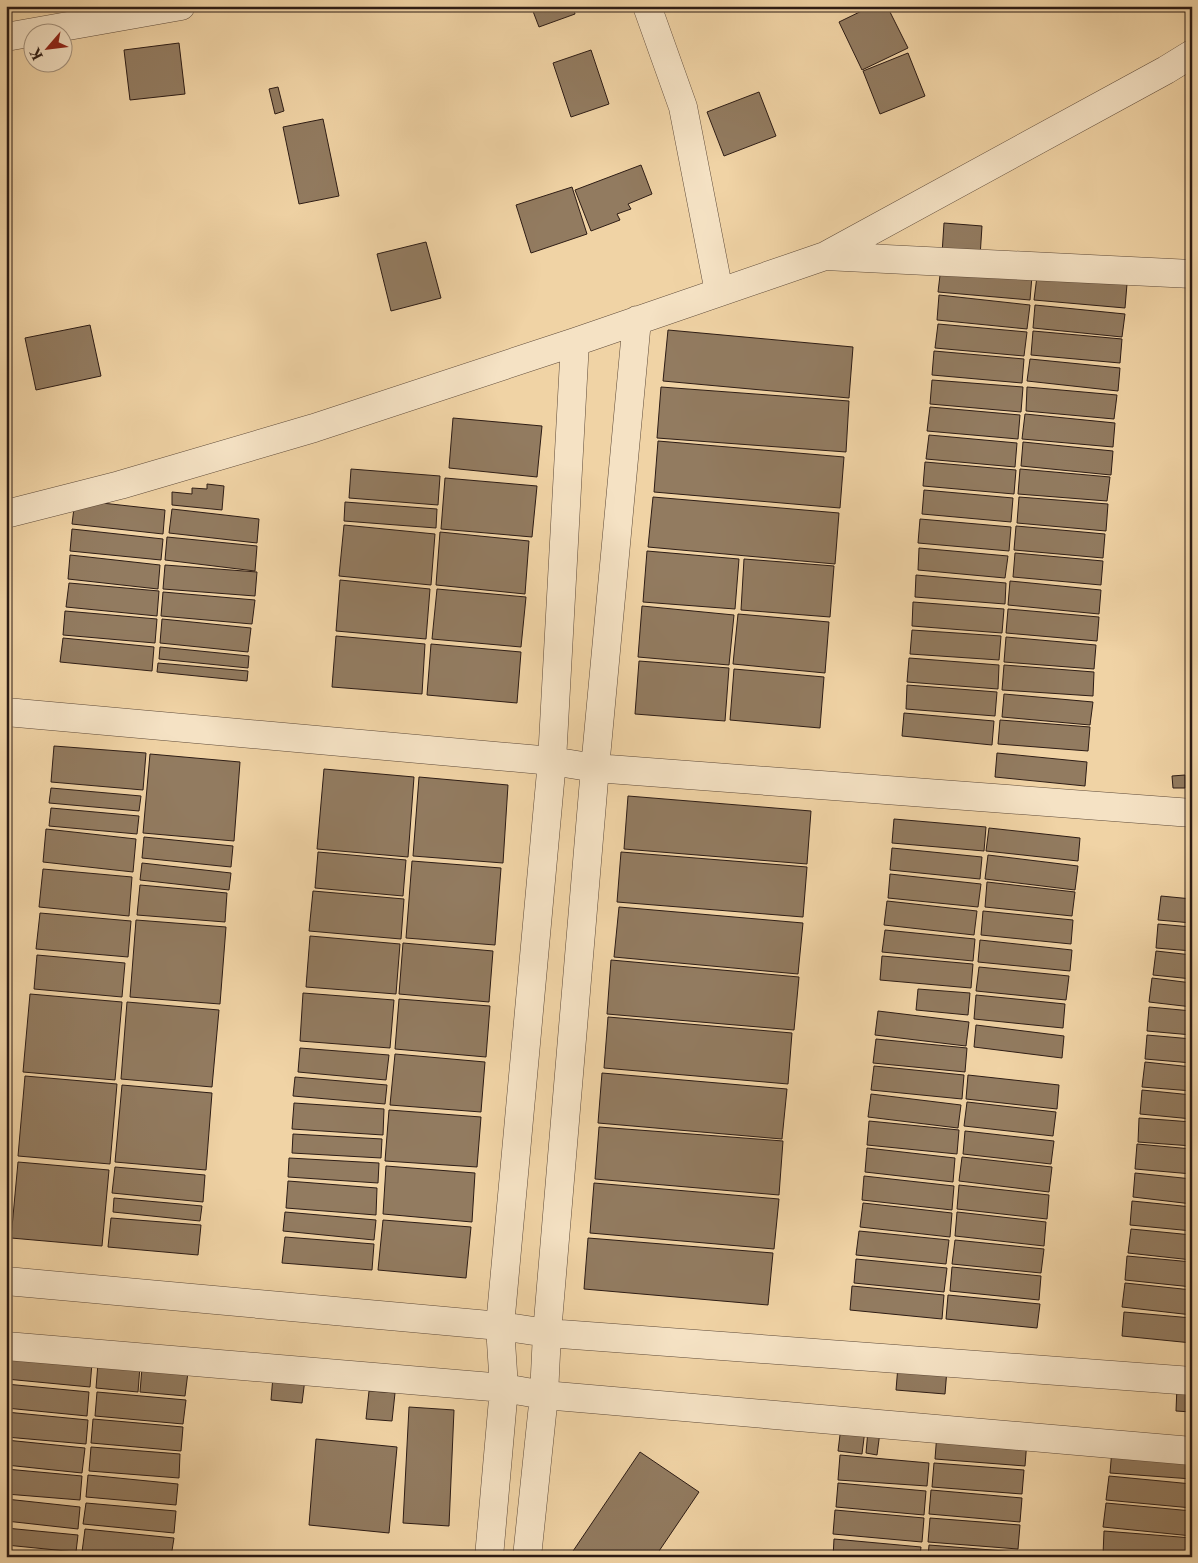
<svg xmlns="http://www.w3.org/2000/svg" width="1198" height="1563" font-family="'Libre Caslon Text',serif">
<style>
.building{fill:#927b60;stroke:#2d1c15}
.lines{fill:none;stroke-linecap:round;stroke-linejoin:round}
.minor-casing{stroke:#5e4a39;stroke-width:29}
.minor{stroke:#f5e2c4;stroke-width:28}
</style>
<rect width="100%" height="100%" fill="#f0d3a5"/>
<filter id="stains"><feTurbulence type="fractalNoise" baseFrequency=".004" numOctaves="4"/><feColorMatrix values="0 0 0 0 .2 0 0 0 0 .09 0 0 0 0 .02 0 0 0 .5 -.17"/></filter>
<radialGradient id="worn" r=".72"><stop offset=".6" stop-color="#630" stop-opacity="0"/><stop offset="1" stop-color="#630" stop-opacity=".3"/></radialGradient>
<path class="building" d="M531,6H573L575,14L539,27Z
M872,6H887L908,48L862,70L839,22Z
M179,43L185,94L130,100L124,50Z
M591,50L609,104L571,117L553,63Z
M908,53L925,96L880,114L863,71Z
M278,87L284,111L275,114L269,89Z
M759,92L776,136L724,156L707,112Z
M323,119L339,196L299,204L283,127Z
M641,165L652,194L628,204L631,209L617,214L620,220L591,231L575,190Z
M572,187L587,234L531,253L516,205Z
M944,223L982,226L980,257L942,254Z
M426,242L441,298L391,311L377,254Z
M941,267L1032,276L1030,300L938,292Z
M1037,276L1127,284L1125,308L1034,300Z
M939,295L1030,305L1027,329L937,320Z
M1035,305L1125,314L1122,337L1033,328Z
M938,324L1027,332L1024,356L935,348Z
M90,325L101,376L36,390L25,338Z
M668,330L853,347L849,398L663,381Z
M1033,331L1122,339L1120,363L1031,355Z
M934,351L1024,359L1022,383L932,375Z
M1030,359L1120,368L1118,391L1027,381Z
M932,380L1023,387L1021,412L930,404Z
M661,387L849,401L846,452L657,438Z
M1027,387L1117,395L1114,419L1026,411Z
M930,407L1020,415L1018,439L927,431Z
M1025,414L1115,423L1113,447L1022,439Z
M453,418L542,426L537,477L449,468Z
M929,435L1017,443L1015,467L926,459Z
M658,441L844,457L840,508L654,492Z
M1023,442L1113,451L1111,475L1021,466Z
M925,462L1016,470L1014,494L923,486Z
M351,469L440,476L438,505L349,498Z
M1020,469L1110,477L1107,501L1018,494Z
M445,478L537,486L532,537L441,529Z
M207,484L224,486L222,510L172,505V492L192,494V488L207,489Z
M924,490L1013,498L1011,522L922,514Z
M653,497L839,513L835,564L648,547Z
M1019,497L1108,504L1106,531L1017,523Z
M75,500L165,510L163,534L72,524Z
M345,502L437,509L436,528L344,521Z
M172,509L259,519L257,543L169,533Z
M920,519L1011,527L1009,551L918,543Z
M344,525L435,534L431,585L339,576Z
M1016,526L1105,534L1103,558L1014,550Z
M72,529L163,539L161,560L70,551Z
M440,532L529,541L525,594L436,585Z
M167,537L257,546L255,571L165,560Z
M919,548L1008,556L1005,578L918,570Z
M647,551L739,559L735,609L643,602Z
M1015,553L1103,561L1101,585L1013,577Z
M70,555L160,565L158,589L68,579Z
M744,559L834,566L830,617L741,610Z
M165,565L257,572L255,596L163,589Z
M916,575L1006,583L1005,604L915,597Z
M340,580L430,589L426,639L336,631Z
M1010,581L1101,590L1099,614L1008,605Z
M69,583L159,591L157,616L66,607Z
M437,589L526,597L521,647L432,639Z
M163,592L255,600L252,624L161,616Z
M913,602L1004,609L1002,633L912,626Z
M642,606L734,615L729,665L638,657Z
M1008,609L1099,617L1097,641L1006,633Z
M65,611L157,619L155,643L63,635Z
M738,614L829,622L825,673L733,664Z
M162,619L251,628L248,652L160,643Z
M912,630L1001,636L999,660L910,654Z
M336,636L425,644L422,694L332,687Z
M1006,637L1096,645L1094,669L1004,662Z
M63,638L154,647L152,671L60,662Z
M431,644L521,652L517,703L427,695Z
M160,647L249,656L248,668L159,659Z
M909,658L999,665L998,689L907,682Z
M639,661L729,668L725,721L635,714Z
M158,663L248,671L247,681L157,672Z
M1004,665L1094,672L1093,696L1002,690Z
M734,669L824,677L820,728L730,720Z
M907,685L997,692L995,716L906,709Z
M1004,694L1093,702L1090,725L1002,717Z
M904,713L994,721L992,745L902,736Z
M1000,720L1090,727L1088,751L998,744Z
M54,746L146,753L143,790L51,782Z
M997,753L1087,762L1085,786L995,777Z
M150,754L240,762L234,841L143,833Z
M324,769L414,777L408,857L317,849Z
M1185,775V788H1173L1172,776Z
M419,777L508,785L503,863L413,856Z
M51,788L141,796L139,811L49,803Z
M628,796L811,811L807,864L624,849Z
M51,808L139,816L137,834L49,826Z
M894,819L986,827L984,851L892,843Z
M989,828L1080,838L1078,861L986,851Z
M46,829L136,839L133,872L43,862Z
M144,837L233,846L231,867L142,858Z
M892,848L982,857L980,879L890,870Z
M318,852L406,860L403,896L315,888Z
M621,852L807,867L803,917L617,902Z
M988,855L1078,866L1075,890L985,879Z
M412,861L501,868L495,945L406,938Z
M142,863L231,873L229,890L140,880Z
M43,869L132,877L129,916L39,907Z
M890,874L981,884L978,907L888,898Z
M987,882L1075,892L1072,916L985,907Z
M140,885L227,893L225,922L137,915Z
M313,891L404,899L401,939L309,931Z
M1161,896L1192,899V923L1158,920Z
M887,901L977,911L974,935L884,925Z
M619,907L803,923L798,974L614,957Z
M983,911L1073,920L1071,944L981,935Z
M40,913L131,921L128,957L36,949Z
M136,920L226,927L220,1004L130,997Z
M1158,924L1192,927V951L1156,948Z
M885,930L975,939L973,961L882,952Z
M310,936L400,944L396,994L306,987Z
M980,940L1072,950L1070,971L978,962Z
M403,943L493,951L489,1002L399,994Z
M1156,951L1192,955V979L1153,975Z
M37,955L125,963L122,997L34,989Z
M882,956L973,964L971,988L880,980Z
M611,960L799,977L794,1030L607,1014Z
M979,967L1069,976L1066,1000L976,991Z
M1152,978L1192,983V1007L1149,1002Z
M918,989L970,993L968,1015L916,1010Z
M303,993L394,1000L390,1048L300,1041Z
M30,994L122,1002L115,1080L23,1072Z
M976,995L1065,1004L1063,1028L974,1019Z
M399,999L490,1006L486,1057L395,1049Z
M127,1002L219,1010L212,1087L121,1079Z
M1149,1007L1192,1011V1035L1147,1031Z
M878,1011L969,1022L966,1046L875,1035Z
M608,1017L792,1033L788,1084L604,1068Z
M976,1025L1064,1036L1062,1058L974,1047Z
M1147,1035L1192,1039V1063L1145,1059Z
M876,1039L967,1048L965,1072L873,1063Z
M300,1048L389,1055L386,1080L298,1072Z
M395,1054L485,1062L481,1112L390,1105Z
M1145,1062L1192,1067V1091L1142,1087Z
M874,1066L964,1075L962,1099L871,1090Z
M602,1073L787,1089L782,1139L598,1123Z
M968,1075L1059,1085L1057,1109L966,1099Z
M25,1076L117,1084L110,1164L18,1156Z
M295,1077L387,1085L385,1104L293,1096Z
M122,1085L212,1093L206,1170L115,1162Z
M1142,1090L1192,1095V1119L1140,1114Z
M871,1094L961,1105L958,1128L868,1117Z
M967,1102L1056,1112L1053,1136L964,1126Z
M294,1103L384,1109L383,1135L292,1129Z
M389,1110L481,1117L477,1167L385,1161Z
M1139,1118L1192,1122V1146L1138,1142Z
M869,1121L959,1130L957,1154L867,1145Z
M599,1127L783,1141L779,1195L595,1179Z
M965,1131L1054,1141L1051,1164L963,1154Z
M293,1134L382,1139L381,1158L292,1153Z
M1137,1144L1192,1149V1174L1135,1169Z
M867,1148L955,1158L953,1182L865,1172Z
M962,1157L1052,1167L1049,1192L959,1181Z
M289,1158L379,1163L378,1183L288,1177Z
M18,1162L109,1170L102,1246L11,1238Z
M386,1166L475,1173L472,1222L383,1214Z
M115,1167L205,1175L203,1202L112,1193Z
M1135,1173L1192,1179V1204L1133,1197Z
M864,1176L954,1186L952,1210L862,1200Z
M288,1181L377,1188L376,1215L286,1208Z
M594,1183L779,1199L774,1249L590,1233Z
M959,1185L1049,1195L1047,1219L957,1209Z
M114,1198L202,1206L200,1221L113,1212Z
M1132,1201L1192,1207V1231L1130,1225Z
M863,1203L952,1213L950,1237L860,1227Z
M285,1212L376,1220L374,1240L283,1231Z
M957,1212L1046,1222L1044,1246L955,1236Z
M111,1218L201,1225L198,1255L108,1247Z
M383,1220L471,1227L466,1278L378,1270Z
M1131,1229L1192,1235V1260L1128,1253Z
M859,1231L949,1240L946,1264L856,1255Z
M285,1237L374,1244L372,1270L282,1263Z
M588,1238L773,1253L768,1305L584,1289Z
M955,1240L1044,1249L1041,1273L952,1264Z
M1127,1256L1192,1262V1287L1125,1280Z
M856,1259L947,1268L944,1292L854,1283Z
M952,1267L1041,1276L1039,1300L950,1291Z
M1125,1283L1192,1290V1315L1122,1307Z
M852,1286L944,1295L942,1319L850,1310Z
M948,1295L1040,1304L1037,1328L946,1319Z
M1124,1312L1192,1318V1343L1122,1336Z
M6,1355L92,1363L90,1387L6,1379Z
M98,1363L140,1366L138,1392L96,1388Z
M898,1366L947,1369L945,1394L896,1390Z
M142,1368L188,1372L185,1396L140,1392Z
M273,1376L305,1379L302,1403L271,1400Z
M6,1384L89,1392L87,1416L6,1408Z
M1177,1386L1192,1388V1412L1176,1411Z
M369,1391L395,1393L392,1421L366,1419Z
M97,1392L186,1400L183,1424L95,1416Z
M409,1407L454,1410L449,1526L403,1523Z
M6,1412L88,1420L86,1444L6,1437Z
M93,1419L183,1427L181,1451L91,1443Z
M841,1427L865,1430L862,1454L838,1451Z
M868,1430L880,1432L877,1455L866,1453Z
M937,1433L1027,1440L1025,1466L935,1459Z
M316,1439L397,1447L389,1533L309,1525Z
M6,1440L85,1448L82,1473L6,1465Z
M91,1447L180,1454L179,1478L89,1471Z
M1112,1449L1192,1455V1479L1110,1473Z
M640,1452L699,1492L655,1557H569Z
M840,1455L929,1463L927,1486L838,1480Z
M934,1463L1024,1470L1022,1494L932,1487Z
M6,1469L82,1476L80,1500L6,1494Z
M88,1475L178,1484L176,1505L86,1497Z
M1109,1476L1192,1484V1508L1106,1500Z
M838,1483L926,1491L924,1515L836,1507Z
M931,1490L1022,1498L1020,1522L929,1514Z
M6,1499L80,1507L78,1529L6,1521Z
M86,1503L176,1511L174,1533L83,1524Z
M1106,1503L1192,1511V1536L1103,1527Z
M835,1510L924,1518L922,1542L833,1534Z
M930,1518L1020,1525L1018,1549L928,1542Z
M6,1528L78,1535L76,1552L6,1545Z
M85,1529L174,1538L171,1557H123L82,1552Z
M1104,1531L1192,1538V1557L1103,1555Z
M834,1539L921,1547L920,1557H833Z
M929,1545L1017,1552V1557H928Z
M6,1551L61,1557H6Z"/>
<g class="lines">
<defs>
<path id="minor" d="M647,6L683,107L719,292
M6,37L181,6
M825,256L1192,274
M6,514L120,485L314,428L575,342L825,256L1166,70L1192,54
M6,712L552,761L595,768L1192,813
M6,1281L500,1326L547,1333L1192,1381
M6,1346L504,1388L544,1395L1192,1451
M489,1557L504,1388L500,1326L552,761L575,342
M527,1557L544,1395L547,1333L595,768L637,320"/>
</defs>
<use href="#minor" class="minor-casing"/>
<use href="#minor" class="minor"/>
</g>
<rect width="1198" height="1563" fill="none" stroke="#f0d3a5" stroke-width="25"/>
<rect x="8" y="8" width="1183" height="1548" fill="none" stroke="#2d1c15" stroke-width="2.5"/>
<rect x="12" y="12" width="1173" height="1538" fill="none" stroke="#2d1c15"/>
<g transform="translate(48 48) rotate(242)"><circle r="24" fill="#f5e2c4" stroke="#a5937e"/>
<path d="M0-4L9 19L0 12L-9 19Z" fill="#8f2418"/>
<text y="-8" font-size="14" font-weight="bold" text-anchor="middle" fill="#2d1c15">K</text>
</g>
<rect width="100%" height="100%" filter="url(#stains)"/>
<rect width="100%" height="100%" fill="url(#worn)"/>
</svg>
